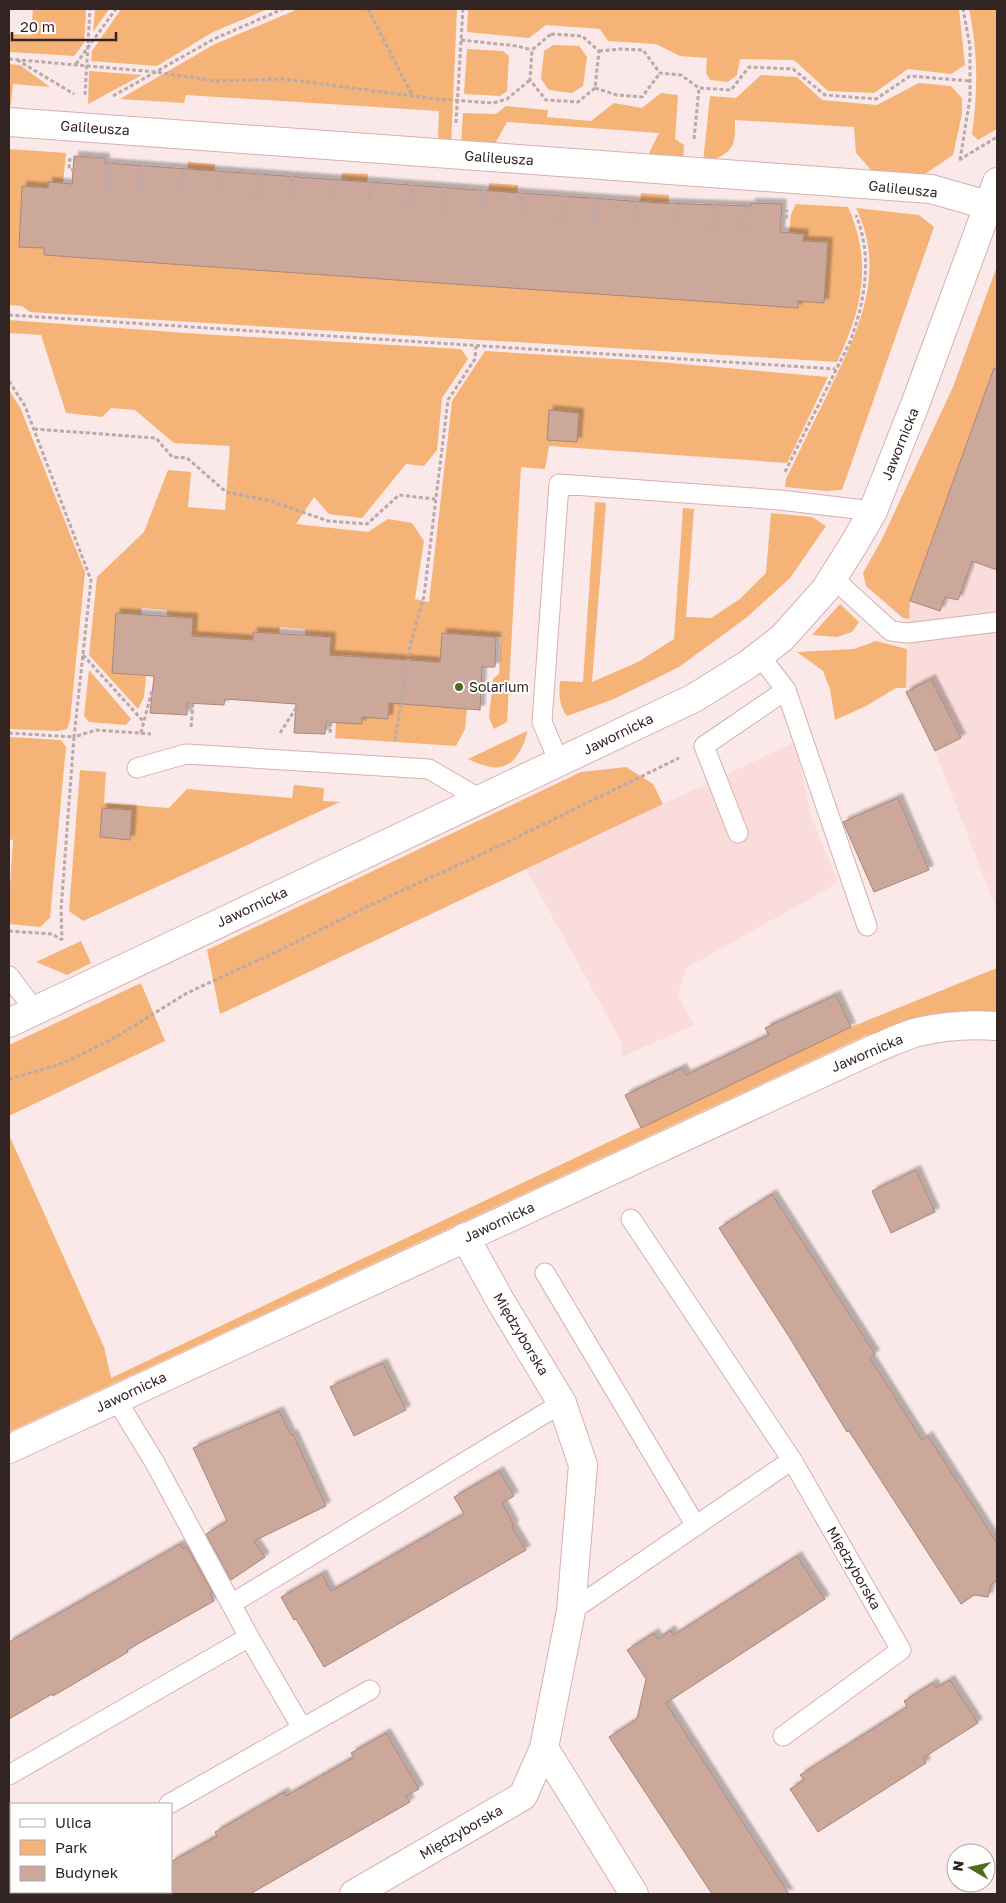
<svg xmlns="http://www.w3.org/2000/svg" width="1006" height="1903" font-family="'Golos Text',sans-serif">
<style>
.built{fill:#fadcdb}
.green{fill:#f5b378}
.building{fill:#cca89b;stroke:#a88679;filter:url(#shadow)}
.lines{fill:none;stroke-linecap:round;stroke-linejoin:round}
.lane-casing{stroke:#d7b0ae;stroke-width:21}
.street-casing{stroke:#d7b0ae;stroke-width:30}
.path{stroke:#baa9a9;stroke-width:3;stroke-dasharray:4 2.5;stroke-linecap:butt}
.lane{stroke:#fff;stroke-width:19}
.street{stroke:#fff;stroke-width:28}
.poi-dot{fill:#516a1c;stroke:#fff;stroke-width:2}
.labels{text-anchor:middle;stroke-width:4;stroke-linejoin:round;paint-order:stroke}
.street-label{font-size:14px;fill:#332424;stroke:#fff}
.poi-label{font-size:14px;fill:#332424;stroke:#fff;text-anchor:start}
</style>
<defs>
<filter id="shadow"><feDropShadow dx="4.5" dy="-4.5" stdDeviation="1" flood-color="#0004"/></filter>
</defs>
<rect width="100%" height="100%" fill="#fae9e8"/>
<path class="built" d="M993,378H997V911L935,751L906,692L910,601L979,410Z
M795,742L811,816L838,883L686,968L678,995L694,1025L621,1057V1041L526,869Z"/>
<path class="green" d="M33,9H86L84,43L74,56L9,52V34L31,35Z
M95,9H109L93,32Z
M121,9H268L213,32L157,66L91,61L92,51Z
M298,9H457L451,146L440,141L438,137L439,111L186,95L184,103L120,99L213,45Z
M468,9H959L965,65L951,74L908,69L874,93L828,91L794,60L740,59L737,75L728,82L710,80L706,73L707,58L680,56L656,44L608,41L600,29L546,25L529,38L467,32Z
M969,9H997V129L978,140L972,134C978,92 978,50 969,9Z
M553,45L579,46L587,57L583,86L572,93L549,90L541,79L544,51Z
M467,49L503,51L509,56L507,91L500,96L464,94Z
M9,64L20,65L50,87L13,84L11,105L9,104Z
M89,71L142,75L88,104Z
M761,75L797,77L822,100L877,105L919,83L951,86L962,98V114L953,155L922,176L874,173L856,153L854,127L735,120C735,127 735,134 734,140C732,154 715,160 703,162L710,96L736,98Z
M661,93L678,95L675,139L684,145L683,162L646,159L659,133L507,122L492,149L461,146L463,113L496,114L506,106L548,110L547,117L591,121L614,103L642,108Z
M9,149L66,153L63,183L49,182L48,188L22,187L19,247L44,248V255L70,257V250L94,259L144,262L145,255L170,264L798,307V301L824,303L828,243L803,241V234L789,233L791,214L796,204L848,207C873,263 862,309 837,362L30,312L22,306L9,305Z
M188,162L215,164L212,208L185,206Z
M342,173L368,174L364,212L340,199Z
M489,183L518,185L515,226L487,224Z
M641,193L669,195L666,239L637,237Z
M856,208L919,215L934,227L842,490L826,491L785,487L786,479C800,450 814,421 828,393C857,333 888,274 856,208Z
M997,266V378H993L979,410L910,601L909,619L903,618L866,586L863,573L882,539L953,387Z
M9,320L200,334L461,349L468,359L442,398L437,450L424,466L406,464L362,518L329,514L314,497L296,524L368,532L388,519L412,523L424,541L415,599L429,602L452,401L485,351L648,361L828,377L787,463L549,446L545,469L521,467L507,722L494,729L489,718L493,679L499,674L501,637L443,633L435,706L467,709L465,729L456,746L335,738L336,722L362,724V717L388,719L392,659L340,655L329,662L331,638L305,635V629L280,627L279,634L254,632L253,640L202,636L201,644L167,616V610L142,608L141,615L116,613L112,673L146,676L144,697L138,709L89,655L97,577L144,532L168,470L191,472L188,507L225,510L230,446L174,443L135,410L111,408L102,417L66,413L41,335L9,333Z
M9,390L20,407L85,572L70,720L67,729L58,731L9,729Z
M595,502L606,503L592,682L638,662L674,639L683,508L694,509L686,617L711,618L740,599L766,573L771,513L812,517L826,526L790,578L746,618L679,667L614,699L567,716C559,705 559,695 560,681L583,682Z
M840,604L859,622L852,632L837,637L812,635Z
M876,641L907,649L906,688H896L866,706L835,720L830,689L823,671L797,652L854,649Z
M89,670L131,719L126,725L89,722L84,716Z
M527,731C526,740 523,746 518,754C505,774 487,768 468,759Z
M9,737L61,740L66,747L50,918L40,927L9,924V900L13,840L9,839Z
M626,767L653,784L663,804L220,1014L207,950L581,772Z
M80,770L106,772L104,803L169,808L187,789L292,798L294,785L324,788L323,801L340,802L83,921L69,911Z
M81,941L91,963L67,975L36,962Z
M997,968V1013L910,1022L865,1036L9,1432V1135L104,1347L111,1378L851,1027Z
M141,983L165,1041L9,1116V1045Z"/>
<path class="building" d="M74,156L105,158V163L659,203L751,206V203L782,204L780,232L804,234L803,241L828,242L824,303L798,301V308L382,279L44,255V248L19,247L22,186L48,188V182L72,184Z
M994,368L997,369V570L972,561L958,600L945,597L940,611L910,601Z
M549,410L579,413L577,442L547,440Z
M116,613L193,618L192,636L253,640V632L331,637L330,655L440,662L442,633L496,637L495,667H482L480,710L389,703L388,719L362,717V724L326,722L325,734L294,733L296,704L225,699L224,705L187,703V715L150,713L154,676L112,673Z
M931,679L961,738L935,751L906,692Z
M898,798L929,870L874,892L843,822Z
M102,808L132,810L130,840L100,837Z
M836,995L851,1027L641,1128L625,1095L682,1068L686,1075L769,1035L765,1028Z
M916,1170L935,1212L891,1233L872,1191Z
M772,1194L875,1354L870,1358L922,1440L928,1436L997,1543V1580L991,1585L988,1597L974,1595L961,1604L849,1431L847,1432L788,1335L719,1228Z
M383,1363L406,1410L354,1436L330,1387Z
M279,1411L291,1435L293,1434L326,1506L254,1541L265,1557L231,1580L206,1534L227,1521L193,1448Z
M499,1471L514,1496L502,1503L514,1525L512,1527L526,1550L324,1667L296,1619L294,1620L281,1597L322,1574L331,1591L464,1514L454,1497Z
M180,1544L183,1549L187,1547L212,1592L210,1594L214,1601L127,1650L128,1652L53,1696L52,1694L9,1719V1642Z
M797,1556L825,1599L666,1703L789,1894H712L609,1737L637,1719L646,1679L627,1650L654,1633L658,1639L670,1630L674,1635Z
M950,1680L978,1723L923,1758L926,1763L818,1832L790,1789L804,1780L800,1775L907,1707L904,1701L933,1683L936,1688Z
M386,1733L419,1789L406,1796L410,1802L250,1894H171V1862L217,1836L215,1832L284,1792L286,1796L354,1757L351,1753Z"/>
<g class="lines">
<defs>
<path id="lane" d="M833,578L891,631L908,633L997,622
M759,655L786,690L867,926
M559,762L542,722L559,484L780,500L873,511
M137,768L186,754L429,769L480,799
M738,833L704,746L786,690
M9,976L35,1011
M631,1219L792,1460
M545,1273L696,1526
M116,1399L155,1463L249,1637L302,1728
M231,1604L562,1403
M571,1611L792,1460L901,1650L783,1736
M9,1775L249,1637
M169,1804L370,1690"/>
<path id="street" d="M9,122L931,189L987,205
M9,1023L694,698L747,665L782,638L825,590L854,544L873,511L916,402L997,182
M9,1449L874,1049C887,1044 901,1037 914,1033C941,1026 970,1024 997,1026
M544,1748L634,1894
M9,1876L11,1880
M354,1894L523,1796L544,1748L571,1611L583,1465L562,1403L501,1302L465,1237"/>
</defs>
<use href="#lane" class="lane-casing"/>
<use href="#street" class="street-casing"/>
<path class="path" d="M368,9L412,95
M551,34L582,36L599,51L595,88L578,102L546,100L530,80L532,50Z
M461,40L517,46L532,50
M599,51L620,49L643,50L660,73L681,75L699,88L731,90L749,67L793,69L825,95L876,99L910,76L970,81
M9,59L156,72L215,81L284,79L436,99L493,103L507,99L530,80
M17,60L74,94
M76,64L116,9
M595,88L617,95L642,97L660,73
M85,95L90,9
M113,96L214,39L283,9
M456,123L463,9
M694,139L699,88
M70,158L69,169L73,170
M959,160L997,137
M960,160L970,98V46L963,9
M143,163L141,188H146
M219,169L218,191H222
M292,174L291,199H296
M371,179L369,201H372
M444,184L442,209L447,210
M103,186H109L110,161
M177,187L182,188L184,166
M521,190L520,212L524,213
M328,196L333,197L335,194L336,177
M253,197H259L261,172
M595,197L593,220H598
M673,202L672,222H674
M745,206L743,230L749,231
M404,207H410L413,182
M479,207L483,208L485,187
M555,217L562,218L563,195
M630,219H634L636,199
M781,220H786L787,210
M706,227L712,228L714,204
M9,315L835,369
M9,381L25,406L91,580L74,737L96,730L151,734
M34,429L156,438L172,457L187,458L226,492L271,501L328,521L367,524L399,495L435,499
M785,472L850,342C865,301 873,257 856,215
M83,655L144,722
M188,702H193L191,728
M326,721H331L330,735
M9,733L74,737L61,910L62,940
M141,733L152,690
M280,733L296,708
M395,740L410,646L424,596L448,400L475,359L476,346
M9,931L52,934L62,940
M9,1079L58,1065L80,1055L116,1037L187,993L276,952L364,908L495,848L679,758"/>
<use href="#lane" class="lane"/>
<use href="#street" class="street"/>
</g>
<circle class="poi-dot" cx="459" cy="687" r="5"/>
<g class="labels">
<g class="street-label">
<text transform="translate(95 128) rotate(4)" y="5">Galileusza</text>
<text transform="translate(499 158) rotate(4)" y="5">Galileusza</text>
<text transform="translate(903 189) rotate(6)" y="5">Galileusza</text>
<text transform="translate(900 444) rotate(-68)" y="5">Jawornicka</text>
<text transform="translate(618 734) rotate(-26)" y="5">Jawornicka</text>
<text transform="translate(252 907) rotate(-25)" y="5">Jawornicka</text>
<text transform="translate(867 1053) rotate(-23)" y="5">Jawornicka</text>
<text transform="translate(499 1222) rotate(-25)" y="5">Jawornicka</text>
<text transform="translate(521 1334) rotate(59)" y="5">Międzyborska</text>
<text transform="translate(131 1392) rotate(-25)" y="5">Jawornicka</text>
<text transform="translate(854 1568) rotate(60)" y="5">Międzyborska</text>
<text transform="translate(461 1832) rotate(-30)" y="5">Międzyborska</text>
</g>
<g class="poi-label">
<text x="469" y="692">Solarium</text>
</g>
</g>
<rect width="1006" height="1903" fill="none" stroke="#332424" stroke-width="20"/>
<rect x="10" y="1803" width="162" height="90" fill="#ffffff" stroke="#ada7a7"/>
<rect x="20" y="1819" width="25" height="8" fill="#ffffff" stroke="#ada7a7"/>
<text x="55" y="1828" font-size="15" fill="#332424">Ulica</text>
<rect x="20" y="1840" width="25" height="15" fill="#f5b378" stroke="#ada7a7"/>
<text x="55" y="1853" font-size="15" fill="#332424">Park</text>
<rect x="20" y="1866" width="25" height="15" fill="#cca89b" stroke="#ada7a7"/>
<text x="55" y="1878" font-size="15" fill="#332424">Budynek</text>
<g transform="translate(971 1868) rotate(279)"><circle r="24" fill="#ffffff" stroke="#ada7a7"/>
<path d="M0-4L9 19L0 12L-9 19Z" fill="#516a1c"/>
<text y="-8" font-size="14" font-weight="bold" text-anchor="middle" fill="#332424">N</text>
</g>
<path d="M12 32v8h104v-8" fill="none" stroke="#332424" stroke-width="2.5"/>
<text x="20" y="32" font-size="15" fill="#332424" stroke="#ffffff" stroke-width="4" paint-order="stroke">20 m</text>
</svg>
